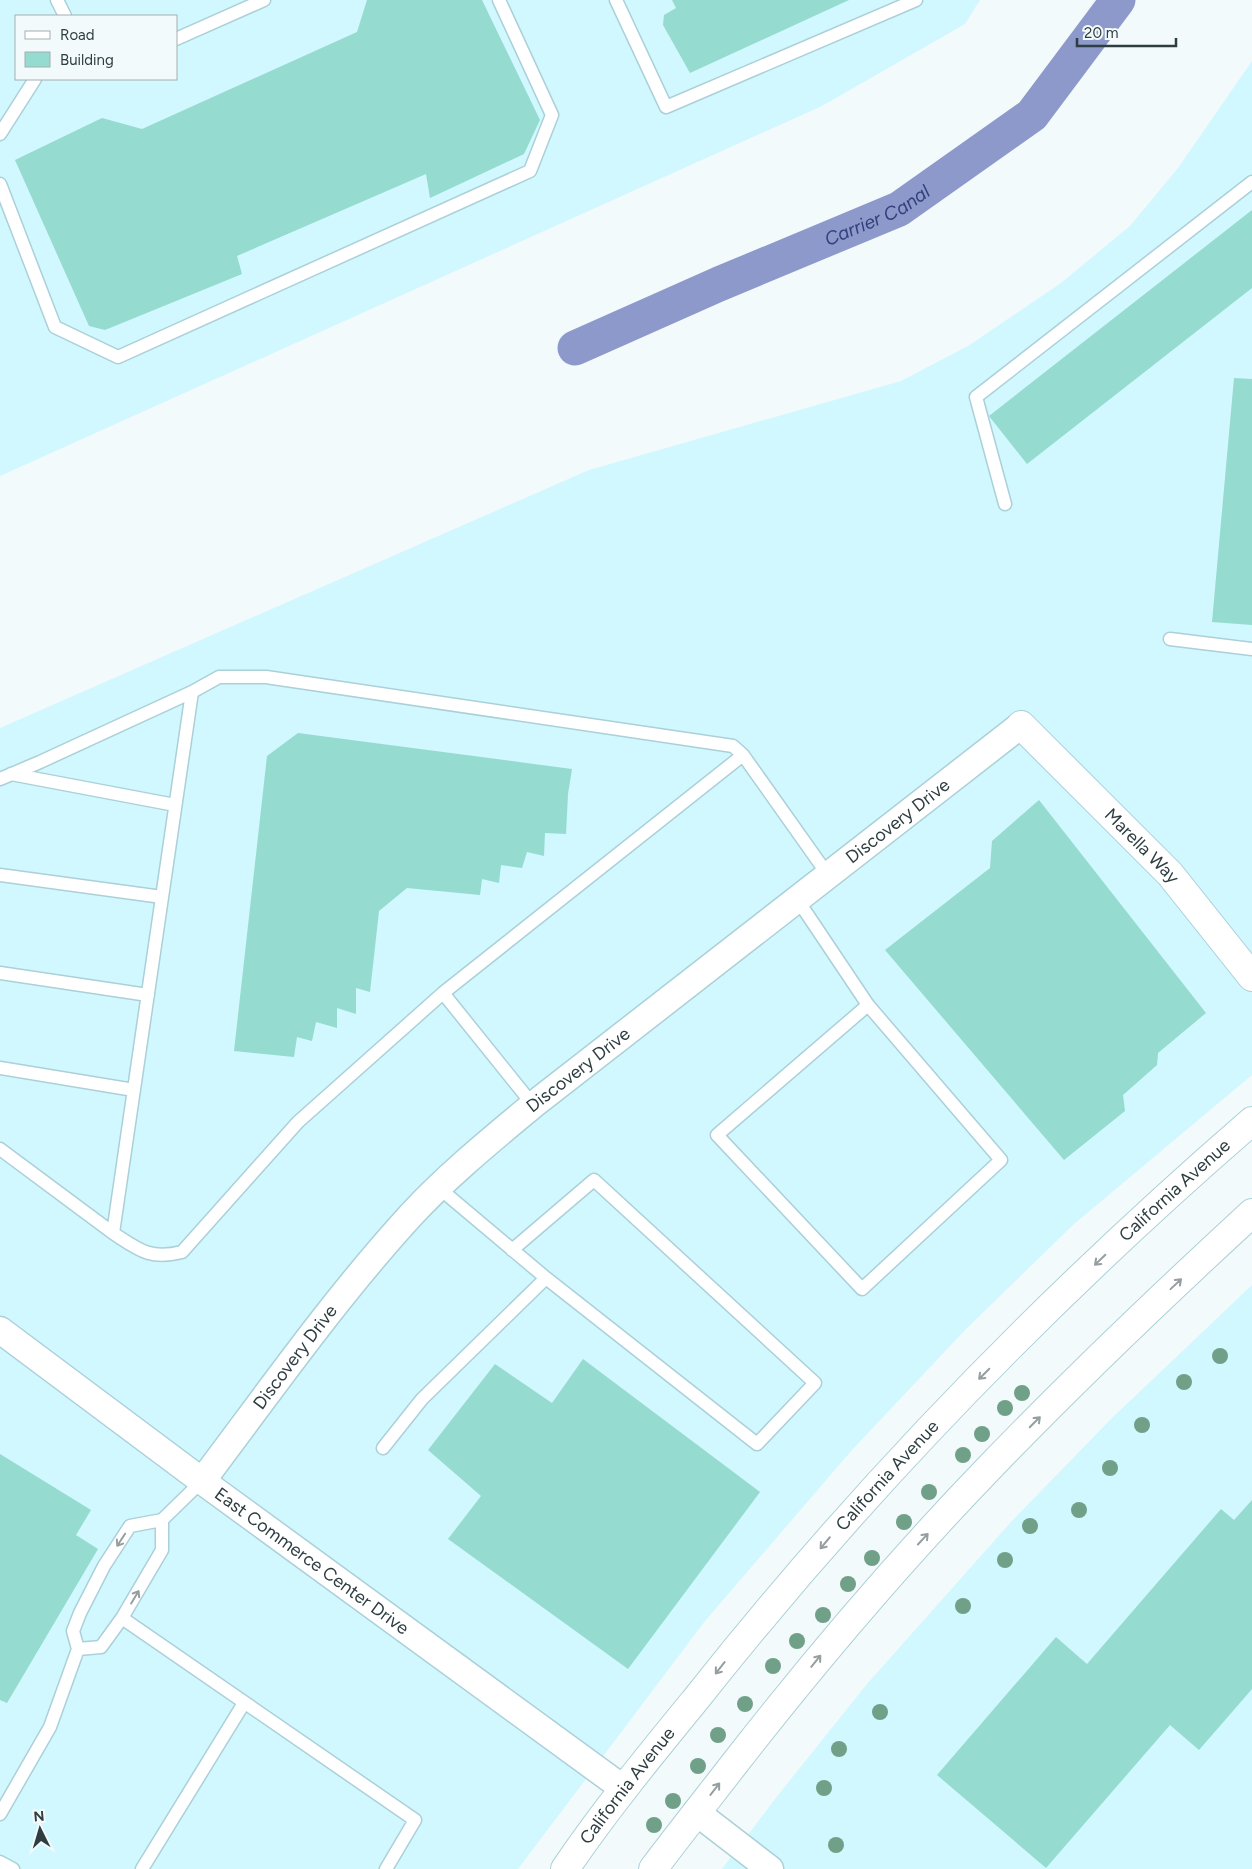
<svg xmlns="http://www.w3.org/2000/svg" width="1252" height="1869" font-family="Figtree,sans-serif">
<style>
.built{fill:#d1f7ff;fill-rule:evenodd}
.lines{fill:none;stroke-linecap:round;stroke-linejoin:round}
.canal{stroke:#8c99ca;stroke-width:35}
.building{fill:#95dbcf}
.lane-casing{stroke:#abd0d8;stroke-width:15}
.street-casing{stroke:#abd0d8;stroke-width:29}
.secondary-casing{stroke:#abd0d8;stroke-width:30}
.primary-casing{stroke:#abd0d8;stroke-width:30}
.lane{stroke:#fff;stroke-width:12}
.street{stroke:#fff;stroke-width:26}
.secondary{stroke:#fff;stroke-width:28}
.primary{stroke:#fff;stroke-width:28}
.tree{fill:#71a088}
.oneway{stroke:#969ea0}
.labels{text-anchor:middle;stroke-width:5;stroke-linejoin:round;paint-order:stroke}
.street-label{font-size:18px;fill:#2e3d40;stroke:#f3fafc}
.water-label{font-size:19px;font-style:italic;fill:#34407d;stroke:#f3fafc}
</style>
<rect width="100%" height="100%" fill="#f3fafc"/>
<path class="built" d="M0,0H980L965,24L822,106L0,476ZM16,16H176V79H16Z
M1252,61V1075L1074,1224L966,1329L852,1450L705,1621L518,1869H0V728L589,470L901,381L968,346L1061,283L1130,226L1178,168Z
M1252,1285V1869H722L775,1799L867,1684L1011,1522L1112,1418Z"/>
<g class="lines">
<path class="canal" id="s1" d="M575,348L719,284L899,209L1032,115L1118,0"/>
</g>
<path class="building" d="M367,0H482L540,120L524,154L430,198L426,174L237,256L242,274L105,330L89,326L15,160L102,118L142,129L357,32Z
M672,0H849L690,73L663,25L664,15L676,8Z
M1252,210V288L1027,464L989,416Z
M1234,378L1252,379V625L1212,622Z
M298,733L572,769L568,794L566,834L545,833L544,856L527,852L522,868L501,865L499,883L482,879L480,895L407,888L379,911L370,992L356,988V1014L337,1008V1028L316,1022L312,1041L297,1037L294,1057L234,1051L267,756Z
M1039,800L1206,1013L1158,1053L1157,1065L1123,1095L1125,1111L1064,1160L885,950L990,868L992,841Z
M583,1359L760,1492L628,1669L448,1539L481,1496L428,1450L495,1364L552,1403Z
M0,1454L91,1510L76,1535L98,1549L7,1703L0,1700Z
M1252,1500V1689L1199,1750L1170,1725L1046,1868L937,1775L1056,1637L1087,1664L1221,1509L1234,1520Z"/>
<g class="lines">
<defs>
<path id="lane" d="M57,0L65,16
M616,0L666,107L916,0
M176,39L264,0
M0,134L35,79
M0,184L55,327L118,357L530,171L552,115L499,0
M1005,504L976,397L1252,182
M1170,639L1252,649
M11,774L175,805
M0,779L40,762L192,692
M0,875L162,897
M797,899L868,1005L717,1135L862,1289L1001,1160L868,1005
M0,973L148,995
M443,993L743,755
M0,1068L134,1090
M533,1105L443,993L298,1122L182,1252C150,1260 139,1250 113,1233L192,692L219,677H266L733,746L743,755L828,875
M0,1149L113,1233
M512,1250L594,1180L815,1383L757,1444L546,1278
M383,1448L422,1399L546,1278L439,1188
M122,1618L415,1820L386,1869
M78,1649L101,1647L122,1618L162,1550V1520
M0,1814L50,1727L78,1649L73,1631L80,1613L104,1566L130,1526L162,1520L202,1481
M0,1862L13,1869
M142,1869L244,1703"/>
<g id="street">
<path id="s2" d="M0,1330L202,1481L624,1789"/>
<path id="s3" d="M202,1481C270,1391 335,1298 411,1215C448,1175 491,1140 533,1105L1021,725"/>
<path d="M696,1812L770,1869"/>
</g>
<g id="secondary">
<path id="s4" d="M1021,725L1170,874L1252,977"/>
</g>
<g id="primary">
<path id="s5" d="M565,1869C605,1810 651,1754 696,1699C862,1489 1050,1296 1252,1121"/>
<path d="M653,1869C680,1833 708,1798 735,1763C816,1659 901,1559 992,1465C1076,1378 1163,1295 1252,1213"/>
</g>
</defs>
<use href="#lane" class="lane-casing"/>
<use href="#street" class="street-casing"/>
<use href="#secondary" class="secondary-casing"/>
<use href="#primary" class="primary-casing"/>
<use href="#lane" class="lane"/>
<use href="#street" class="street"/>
<use href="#secondary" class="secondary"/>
<use href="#primary" class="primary"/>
</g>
<g class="tree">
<circle cx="1220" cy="1356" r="8"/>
<circle cx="1184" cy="1382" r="8"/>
<circle cx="1022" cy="1393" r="8"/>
<circle cx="1005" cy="1408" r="8"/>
<circle cx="1142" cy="1425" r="8"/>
<circle cx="982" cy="1434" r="8"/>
<circle cx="963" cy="1455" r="8"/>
<circle cx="1110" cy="1468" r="8"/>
<circle cx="929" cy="1492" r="8"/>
<circle cx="1079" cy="1510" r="8"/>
<circle cx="904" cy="1522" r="8"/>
<circle cx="1030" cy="1526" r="8"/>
<circle cx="872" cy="1558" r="8"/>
<circle cx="1005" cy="1560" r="8"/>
<circle cx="848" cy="1584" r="8"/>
<circle cx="963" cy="1606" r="8"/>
<circle cx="823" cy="1615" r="8"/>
<circle cx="797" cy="1641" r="8"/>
<circle cx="773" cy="1666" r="8"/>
<circle cx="745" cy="1704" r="8"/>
<circle cx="880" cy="1712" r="8"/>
<circle cx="718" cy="1735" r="8"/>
<circle cx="839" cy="1749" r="8"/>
<circle cx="698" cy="1766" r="8"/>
<circle cx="824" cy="1788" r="8"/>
<circle cx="673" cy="1801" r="8"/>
<circle cx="654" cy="1825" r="8"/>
<circle cx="836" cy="1845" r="8"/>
</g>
<defs><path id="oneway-shaft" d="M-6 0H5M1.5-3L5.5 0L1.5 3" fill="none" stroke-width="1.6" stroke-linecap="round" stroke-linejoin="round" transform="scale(1.25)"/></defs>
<g class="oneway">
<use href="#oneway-shaft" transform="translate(1100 1260) rotate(136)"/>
<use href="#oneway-shaft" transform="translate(1176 1284) rotate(-43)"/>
<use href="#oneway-shaft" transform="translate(984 1374) rotate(135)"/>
<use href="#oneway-shaft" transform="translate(1035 1422) rotate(-45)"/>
<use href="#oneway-shaft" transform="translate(923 1539) rotate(-47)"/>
<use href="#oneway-shaft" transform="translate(121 1540) rotate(123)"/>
<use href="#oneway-shaft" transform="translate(825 1543) rotate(130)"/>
<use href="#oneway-shaft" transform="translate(135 1597) rotate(-59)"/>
<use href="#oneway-shaft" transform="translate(816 1661) rotate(-51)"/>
<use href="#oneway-shaft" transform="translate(720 1668) rotate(128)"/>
<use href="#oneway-shaft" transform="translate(715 1789) rotate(-52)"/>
</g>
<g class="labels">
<g class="street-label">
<text dy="6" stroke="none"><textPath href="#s3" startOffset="965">Discovery Drive</textPath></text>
<text dy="6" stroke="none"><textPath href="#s4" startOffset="171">Marella Way</textPath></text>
<text dy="6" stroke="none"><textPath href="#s3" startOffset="560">Discovery Drive</textPath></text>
<text dy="6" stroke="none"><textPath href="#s5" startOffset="914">California Avenue</textPath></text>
<text dy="6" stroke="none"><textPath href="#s3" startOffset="155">Discovery Drive</textPath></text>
<text dy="6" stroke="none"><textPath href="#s5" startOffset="509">California Avenue</textPath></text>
<text dy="6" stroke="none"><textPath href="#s2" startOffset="388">East Commerce Center Drive</textPath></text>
<text dy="6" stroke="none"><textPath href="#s5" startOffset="104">California Avenue</textPath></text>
</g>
<g class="water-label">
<text dy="7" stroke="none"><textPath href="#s1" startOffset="330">Carrier Canal</textPath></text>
</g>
</g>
<rect x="15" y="15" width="162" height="65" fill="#f3fafc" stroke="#a4aeb1"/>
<rect x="25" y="31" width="25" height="8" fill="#ffffff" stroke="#a4aeb1"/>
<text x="60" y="40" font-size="15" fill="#2e3d40">Road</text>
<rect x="25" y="52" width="25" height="15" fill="#95dbcf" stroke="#a4aeb1"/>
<text x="60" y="65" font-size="15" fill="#2e3d40">Building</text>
<g transform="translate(40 1829) rotate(355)" stroke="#f3fafc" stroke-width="4" paint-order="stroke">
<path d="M0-4L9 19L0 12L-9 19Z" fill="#2e3d40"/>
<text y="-8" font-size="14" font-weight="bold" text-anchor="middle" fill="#2e3d40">N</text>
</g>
<path d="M1077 38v8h99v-8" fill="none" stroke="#2e3d40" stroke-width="2.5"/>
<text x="1084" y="38" font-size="15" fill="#2e3d40" stroke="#f3fafc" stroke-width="4" paint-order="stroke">20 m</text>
</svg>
